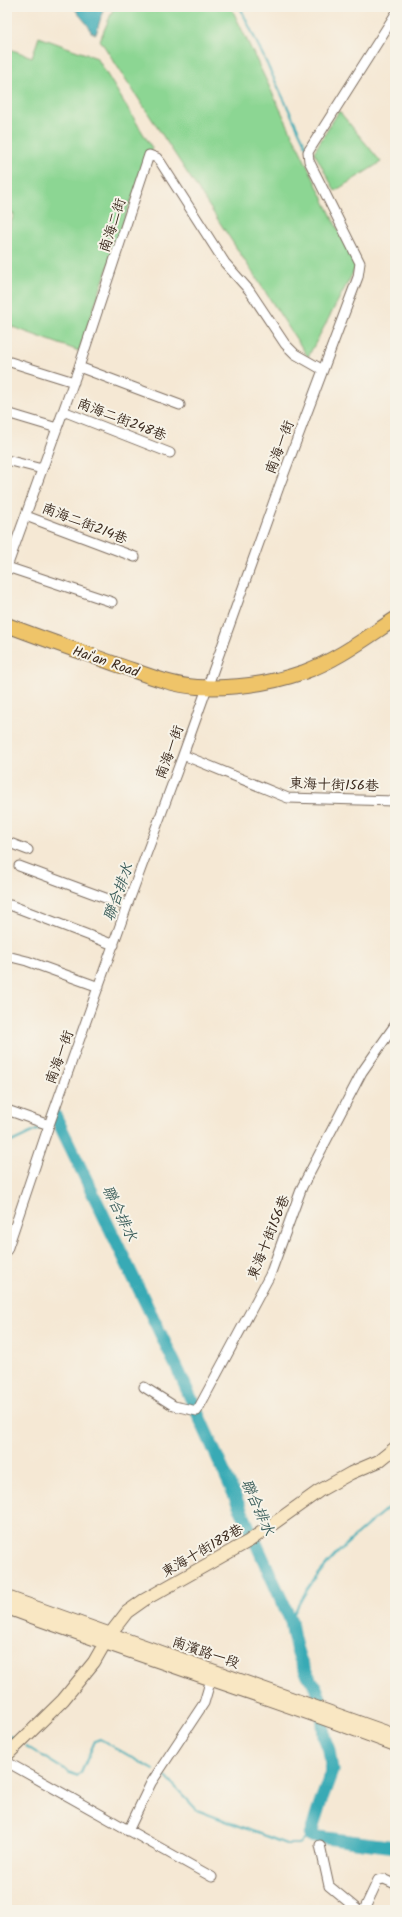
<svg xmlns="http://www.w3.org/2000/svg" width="402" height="1917" font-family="Kalam,'LXGW WenKai TC',sans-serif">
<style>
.green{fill:#8cd693;stroke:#648058}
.water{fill:#39aab5;stroke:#3a6a6a}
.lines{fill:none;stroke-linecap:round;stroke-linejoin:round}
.stream{stroke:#39aab5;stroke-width:2}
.river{stroke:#39aab5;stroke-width:13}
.street-casing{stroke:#7c6c5e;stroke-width:11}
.secondary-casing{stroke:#7c6c5e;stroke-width:14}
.primary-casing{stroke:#7c6c5e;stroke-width:16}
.street{stroke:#fff;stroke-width:9}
.secondary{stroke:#f9e7c3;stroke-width:12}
.primary{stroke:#efc469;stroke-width:14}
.labels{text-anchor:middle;stroke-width:4;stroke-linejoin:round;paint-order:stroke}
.street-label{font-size:14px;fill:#3b2a1e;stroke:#f7f3e8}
.water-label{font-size:15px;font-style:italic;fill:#3a5d5a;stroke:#f7f3e8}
</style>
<rect width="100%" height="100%" fill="#f7f3e8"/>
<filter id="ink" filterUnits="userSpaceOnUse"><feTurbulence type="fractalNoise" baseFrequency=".025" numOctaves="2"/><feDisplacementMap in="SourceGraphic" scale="8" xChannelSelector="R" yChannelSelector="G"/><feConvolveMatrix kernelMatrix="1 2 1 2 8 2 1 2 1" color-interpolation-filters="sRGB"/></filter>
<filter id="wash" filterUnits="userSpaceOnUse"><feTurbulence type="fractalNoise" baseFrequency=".012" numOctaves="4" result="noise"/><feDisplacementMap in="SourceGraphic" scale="16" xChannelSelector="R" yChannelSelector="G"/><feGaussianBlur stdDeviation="0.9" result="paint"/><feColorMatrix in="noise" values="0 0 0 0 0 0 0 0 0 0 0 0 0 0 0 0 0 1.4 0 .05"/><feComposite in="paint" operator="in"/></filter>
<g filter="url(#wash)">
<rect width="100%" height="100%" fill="#f5e8d4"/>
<path class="green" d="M114,7H231L356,267L308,357L100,40Z
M39,37L97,58L152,148L129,206L79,351L7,325V234L14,214L7,211V48L32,57Z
M339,111L381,162L335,191L314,152Z"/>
<path class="water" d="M74,7H104L96,34L91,32C88,22 79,17 74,7Z"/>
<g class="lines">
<path class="stream" d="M240,7L307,148
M395,1123L393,1180L395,1201
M7,1144L45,1126
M291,1621C309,1573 356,1534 395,1502
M7,1735L17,1740
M26,1746L68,1772L78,1776L81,1773L95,1741L100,1739L154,1770
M162,1775L166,1777L197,1810L286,1844H299L310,1836"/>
<path class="river" d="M55,1115L179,1372L291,1621C293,1637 297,1655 305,1670C311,1681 320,1691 321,1704
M322,1713L324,1737L329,1750L332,1771L322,1798L310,1836L395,1847"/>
</g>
</g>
<g filter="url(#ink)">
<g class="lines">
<defs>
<path id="street" d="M7,361L74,382
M79,367L180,405
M63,411L170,453
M7,413L57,428
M7,460L42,469
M26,516L135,557
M7,567L79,367L149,155L157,158L161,163L225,263L249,290L285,344L295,354L323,370
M7,567L112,602
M183,755L288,798L395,801
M7,842L28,850
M19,866L127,906
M10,905L114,945
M7,956L27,961L99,987
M7,1110L49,1125
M7,1250L49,1125L127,906L183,755L279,487L358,277L360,263L309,161L308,152L395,15
M144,1387L174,1406L197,1411L270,1275L302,1187L362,1072L395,1025
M7,1762L212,1877
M128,1831L151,1783L204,1703L211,1679
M320,1845L329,1886L358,1910
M364,1910L378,1880L384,1879L395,1884"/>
<path id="secondary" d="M7,1597L395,1735
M7,1608C135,1656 267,1696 395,1745
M7,1755L63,1700L94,1662L110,1634L127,1612L144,1600L249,1541L319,1491L351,1473L379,1461L395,1448"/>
<path id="primary" d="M7,625C43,639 79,651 115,664C142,673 169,685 197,687C233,689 269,684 304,672C337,660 366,638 395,619"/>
</defs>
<use href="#street" class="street-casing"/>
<use href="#secondary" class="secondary-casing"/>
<use href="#primary" class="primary-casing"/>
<use href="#street" class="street"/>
<use href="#secondary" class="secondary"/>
<use href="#primary" class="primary"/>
</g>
</g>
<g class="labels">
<g class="street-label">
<text transform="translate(112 225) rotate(-72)" y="5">南海二街</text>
<text transform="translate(122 419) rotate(21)" y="5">南海二街248巷</text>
<text transform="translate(279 447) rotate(-69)" y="5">南海一街</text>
<text transform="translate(85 523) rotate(21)" y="5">南海二街214巷</text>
<text transform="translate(106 661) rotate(19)" y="5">Hai'an Road</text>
<text transform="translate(169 752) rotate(-70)" y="5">南海一街</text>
<text transform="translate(334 784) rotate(2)" y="5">東海十街156巷</text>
<text transform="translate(59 1057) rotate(-70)" y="5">南海一街</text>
<text transform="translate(268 1237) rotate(-68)" y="5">東海十街156巷</text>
<text transform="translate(202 1550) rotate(-30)" y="5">東海十街188巷</text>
<text transform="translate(206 1652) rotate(19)" y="5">南濱路一段</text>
</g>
<g class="water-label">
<text transform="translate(118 892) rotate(-70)" y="5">聯合排水</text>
<text transform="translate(120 1213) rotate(64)" y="5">聯合排水</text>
<text transform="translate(258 1507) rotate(66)" y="5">聯合排水</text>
</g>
</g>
<rect width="402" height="1917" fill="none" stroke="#f7f3e8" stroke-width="24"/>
</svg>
